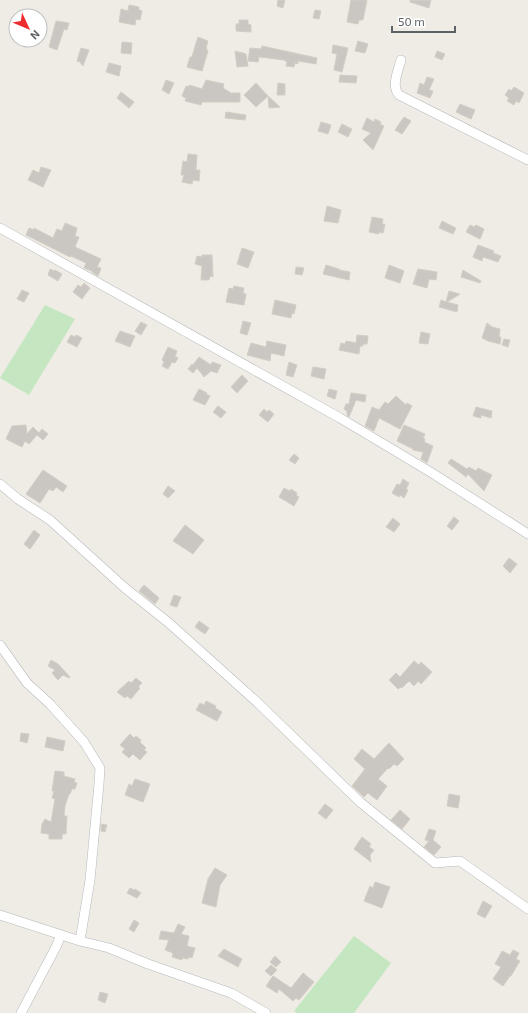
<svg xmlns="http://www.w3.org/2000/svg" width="528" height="1013" font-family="'Exo 2',sans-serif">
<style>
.green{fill:#c4e7c1}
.building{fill:#cac7c2;stroke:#d4cdc3}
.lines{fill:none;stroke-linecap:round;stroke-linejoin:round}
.minor-casing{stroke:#b5b8bc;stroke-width:10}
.minor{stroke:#fff;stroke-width:9}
</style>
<rect width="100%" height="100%" fill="#efece5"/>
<path class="green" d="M45,305L75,319L29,395L0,378Z
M354,936L391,963L354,1013H297L294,1011Z"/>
<path class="building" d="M278,0H285L283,8L277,6Z
M351,0H367L363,20H359L358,24L347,22Z
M410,0H431L429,8L410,2Z
M129,5L139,7V10L142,11L140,20L136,19L135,25L119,22L121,9L128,11Z
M315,10L321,11L319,19L313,18Z
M239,20H248V24L251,25V32L236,31V24H239Z
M56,21L69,23L67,30L64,29L57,50L49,47Z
M198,37L208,41L206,48L208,51L202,71L187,67L190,57H192L196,43Z
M358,41L368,44L365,53L355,51Z
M122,42L132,43L131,54L121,53Z
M333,45L348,48L342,72L334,70L337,54L332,53Z
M262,46L317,58L316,64L298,61V64L295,63L294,67L286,66L287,62L284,60L260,57H259L258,62L248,61L250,48L261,49Z
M81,48L89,50L83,66L80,62L77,61Z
M235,51L246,54L248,66L237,67Z
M437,51L445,54L442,60L435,57Z
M109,63L121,66L119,76L106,72Z
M340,75L357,76L356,83L339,82Z
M427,77L434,79L429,90L433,91L430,98L417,93L420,83L424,85Z
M166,80L174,83L169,94L162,90Z
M206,80L224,84L223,88L231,93H240V102H202L201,105L185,101L186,98L182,96L186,86L189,87V85L202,89Z
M256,83L268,96L256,107L244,95Z
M278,83L285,84V95H277Z
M514,87L524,93L519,103L516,101L514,105L507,101L509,98L505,95L509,89L511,91Z
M121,92L134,102L129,108L117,98Z
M268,96L280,107L269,108Z
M460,104L475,110L471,119L456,112Z
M226,112L246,115L245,120L225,118Z
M404,117L411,121L402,134L395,130Z
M367,118L374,122L375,119L381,122L380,124L384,126L373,150L363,140L371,133L362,129Z
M321,122L331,125L328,134L318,131Z
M342,124L352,129L348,137L338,132Z
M188,154L197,155L196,170H200L199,181L193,180L192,184L182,182L184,175H181L183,161L187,162Z
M41,167L51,170L43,187L28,180L33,170L39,173Z
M327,206L341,210L338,223L324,221Z
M372,217L383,219L382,224H385L383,233L379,232V234L369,232Z
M442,221L456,228L453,234L439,228Z
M65,223L77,228L75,236L79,237L75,247L101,259L97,267L101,268L98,276L92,272V271L84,268L86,263L71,256L70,257L26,235L29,228L34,230V228L53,238L57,229L62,231Z
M470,225L474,227L476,225L484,229L480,239L466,232Z
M478,245L494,251L493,253L501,256L498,262L483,257L482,261L473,257Z
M242,248L254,252L248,268L237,264Z
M202,255H212L213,277L210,276L209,280H201L202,266L195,264L197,256L202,257Z
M326,265L339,269V270L350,272L349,280L323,274Z
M389,265L404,271L400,283L385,278Z
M296,267L304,268L302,275L295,274Z
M50,269L54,271L55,270L62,274L58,281L48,275Z
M418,269L437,272L436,280L429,279L427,288L413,284Z
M463,270L481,281L480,283L461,277Z
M84,283L90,288L82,299L73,292L78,285L81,287Z
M234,286L244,288L243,293L246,294L244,305L226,302L229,288L233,289Z
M22,290L29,293L24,302L17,299Z
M449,291L460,294L447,302L458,305L457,312L439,307L441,300L446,302Z
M275,300L296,305L294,314L292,313L291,318L272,314Z
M243,321L251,323L247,335L240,333Z
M141,322L147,325L141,335L135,331Z
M487,323L492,327L500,329L499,337H501L500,344L488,341L482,338Z
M120,331L135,336L130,347L115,341Z
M421,332L430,334L428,344L419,343Z
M71,335L75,337L76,335L82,338L77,347L67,342Z
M357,335L368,336L367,344H363V346H360L359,354L339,350L341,343L345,344L346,341L356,343Z
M504,339L510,340L508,347L502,345Z
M267,341L286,345L284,356L271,353L270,361L247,355L251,343L266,347Z
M168,347L177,351L175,356L178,358L175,363L172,362L168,369L162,366L164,362L162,360Z
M199,357L211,365L212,362L221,365L217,373L211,371L204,377L197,368L193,373L188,369L192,364L193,365Z
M289,362L297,365L293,377L286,375Z
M313,367L326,369L324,379L311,376Z
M242,375L248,381L237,393L231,387Z
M199,389L207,393L206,394L210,396L205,405L193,400Z
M329,389L337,391L335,399L327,396Z
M351,393L366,395L365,402L356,400L349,417L347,415V411L344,409L346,404H349Z
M396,396L406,405L407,403L412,406L400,429L379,418L374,431L365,426L372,407L379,410L385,402L388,404Z
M218,406L226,412L221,418L213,412Z
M476,407L492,411L491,418L481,415V418L473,416Z
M264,409L267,412L269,410L274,414L268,422L259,415Z
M26,425L27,434L33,427L39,433L42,429L48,434L43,440L37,435L29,444L25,441L22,447L6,439L12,426Z
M404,425L425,434L423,438L425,439L424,442L433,446L427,463L421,459L423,452L413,450V449L397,441Z
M294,454L299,458L295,464L289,460Z
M451,459L467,469L469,467L476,471L478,468L492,475L484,491L468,474L466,477L448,463Z
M43,470L67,486L63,492L56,487L53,491L49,489L40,503L26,494Z
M403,479L409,483L406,489L408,490L404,498L400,495L399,497L392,493L397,484L400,485Z
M168,486L175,491L168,498L163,494Z
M284,488L290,491L291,489L297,493L296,495L299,497L294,506L279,497Z
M454,517L459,521L452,530L447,526Z
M393,518L400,524L394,532L386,527Z
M185,525L204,540L193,554L173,541Z
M34,530L40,535L30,549L24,544Z
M509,558L517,564L510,573L503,566Z
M144,585L159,598L155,604L139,591Z
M174,595L181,597L177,607L170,605Z
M199,621L209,628L205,634L195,627Z
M51,660L58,664L70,677L69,678L63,675L58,680L52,673L55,670L48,666Z
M414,661L419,665L421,662L432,672L421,684L418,681L414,686L409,681L402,688L401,687L398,689L389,680L396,673L400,677Z
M136,678L142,683L138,687L140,688L131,699L127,696L125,698L117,692L129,681L131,683Z
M206,701L216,706L215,708L222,712L217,721L196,710L200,703L204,705Z
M21,733L29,734L27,743L20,741Z
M130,734L134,738L136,736L141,740L140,742L146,748L144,750L147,752L140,760L133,754L129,758L122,752L125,749L120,745Z
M47,737L65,741L63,751L45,747Z
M389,743L404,759L397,766L394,764L389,769L388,768L378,779L387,786L377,800L368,793L364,797L352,786L365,769L354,759L362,749L374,759Z
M55,771L64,772V776L75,779L74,782L77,783L75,789H72L70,794H69L65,806L64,816H67L66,834H62V839H49V834L41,833L42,824L45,819L51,822L55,799L52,798L54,791H52Z
M135,779L150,784L143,802L125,795L129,784L132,786Z
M449,794L460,796L458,808L447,806Z
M325,804L333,810L326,819L318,813Z
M400,810L410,819L402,829L391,820Z
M101,824L107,825L105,832L101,831Z
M429,829L436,831L433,840L441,847L434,855L424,847L429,841L425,840Z
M362,837L371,844L369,847L374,850L370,855L371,862L354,849Z
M215,868L227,875L220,885L216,907L202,903L208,879Z
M375,882L390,887L382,908L364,901L370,886L373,888Z
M130,888L134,890L135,889L141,893L137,898L127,893Z
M483,901L492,906L485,918L477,914Z
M134,920L139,923L134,932L129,929Z
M178,924L185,927L181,934L189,936L187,946L195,948L192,958L189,957L188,959L182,958V960L172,957L173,953L165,950L169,940L159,939L161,931L174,933Z
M224,949L242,959L238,967L218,956Z
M513,950L519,953L516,959L520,961L511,976H510L503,986L493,979L501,967L495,964L502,951L510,955Z
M275,956L281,962L276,967L270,962Z
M271,965L277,970L271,976L265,971Z
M303,973L314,982L299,1000L296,998L293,1001L279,989L277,993L266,986L273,976L291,988Z
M100,992L108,994L105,1003L98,1000Z"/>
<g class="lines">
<defs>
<path id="minor" d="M401,60C398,71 391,86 399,95L528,160
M0,228L340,418L432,473L528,534
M0,484L18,499L50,520L125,588L169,623L258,703L360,802L435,863L460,861L528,909
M0,645L27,683L50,704L84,742L100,768L99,784L90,880L80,941
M0,915L80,941L109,948L148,964L231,993L266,1013
M21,1013L56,947L61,935"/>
</defs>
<use href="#minor" class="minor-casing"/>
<use href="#minor" class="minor"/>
</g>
<g transform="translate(28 28) rotate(134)"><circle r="19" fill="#ffffff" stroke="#bec0c2"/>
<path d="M0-3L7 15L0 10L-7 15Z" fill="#ee2c2f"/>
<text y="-6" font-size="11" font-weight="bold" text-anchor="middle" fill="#5c6166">N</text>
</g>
<path d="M392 26v6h63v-6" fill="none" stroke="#5c6166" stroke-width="2"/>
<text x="398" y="26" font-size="12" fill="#5c6166" stroke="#ffffff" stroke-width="3" paint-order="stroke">50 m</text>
</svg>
